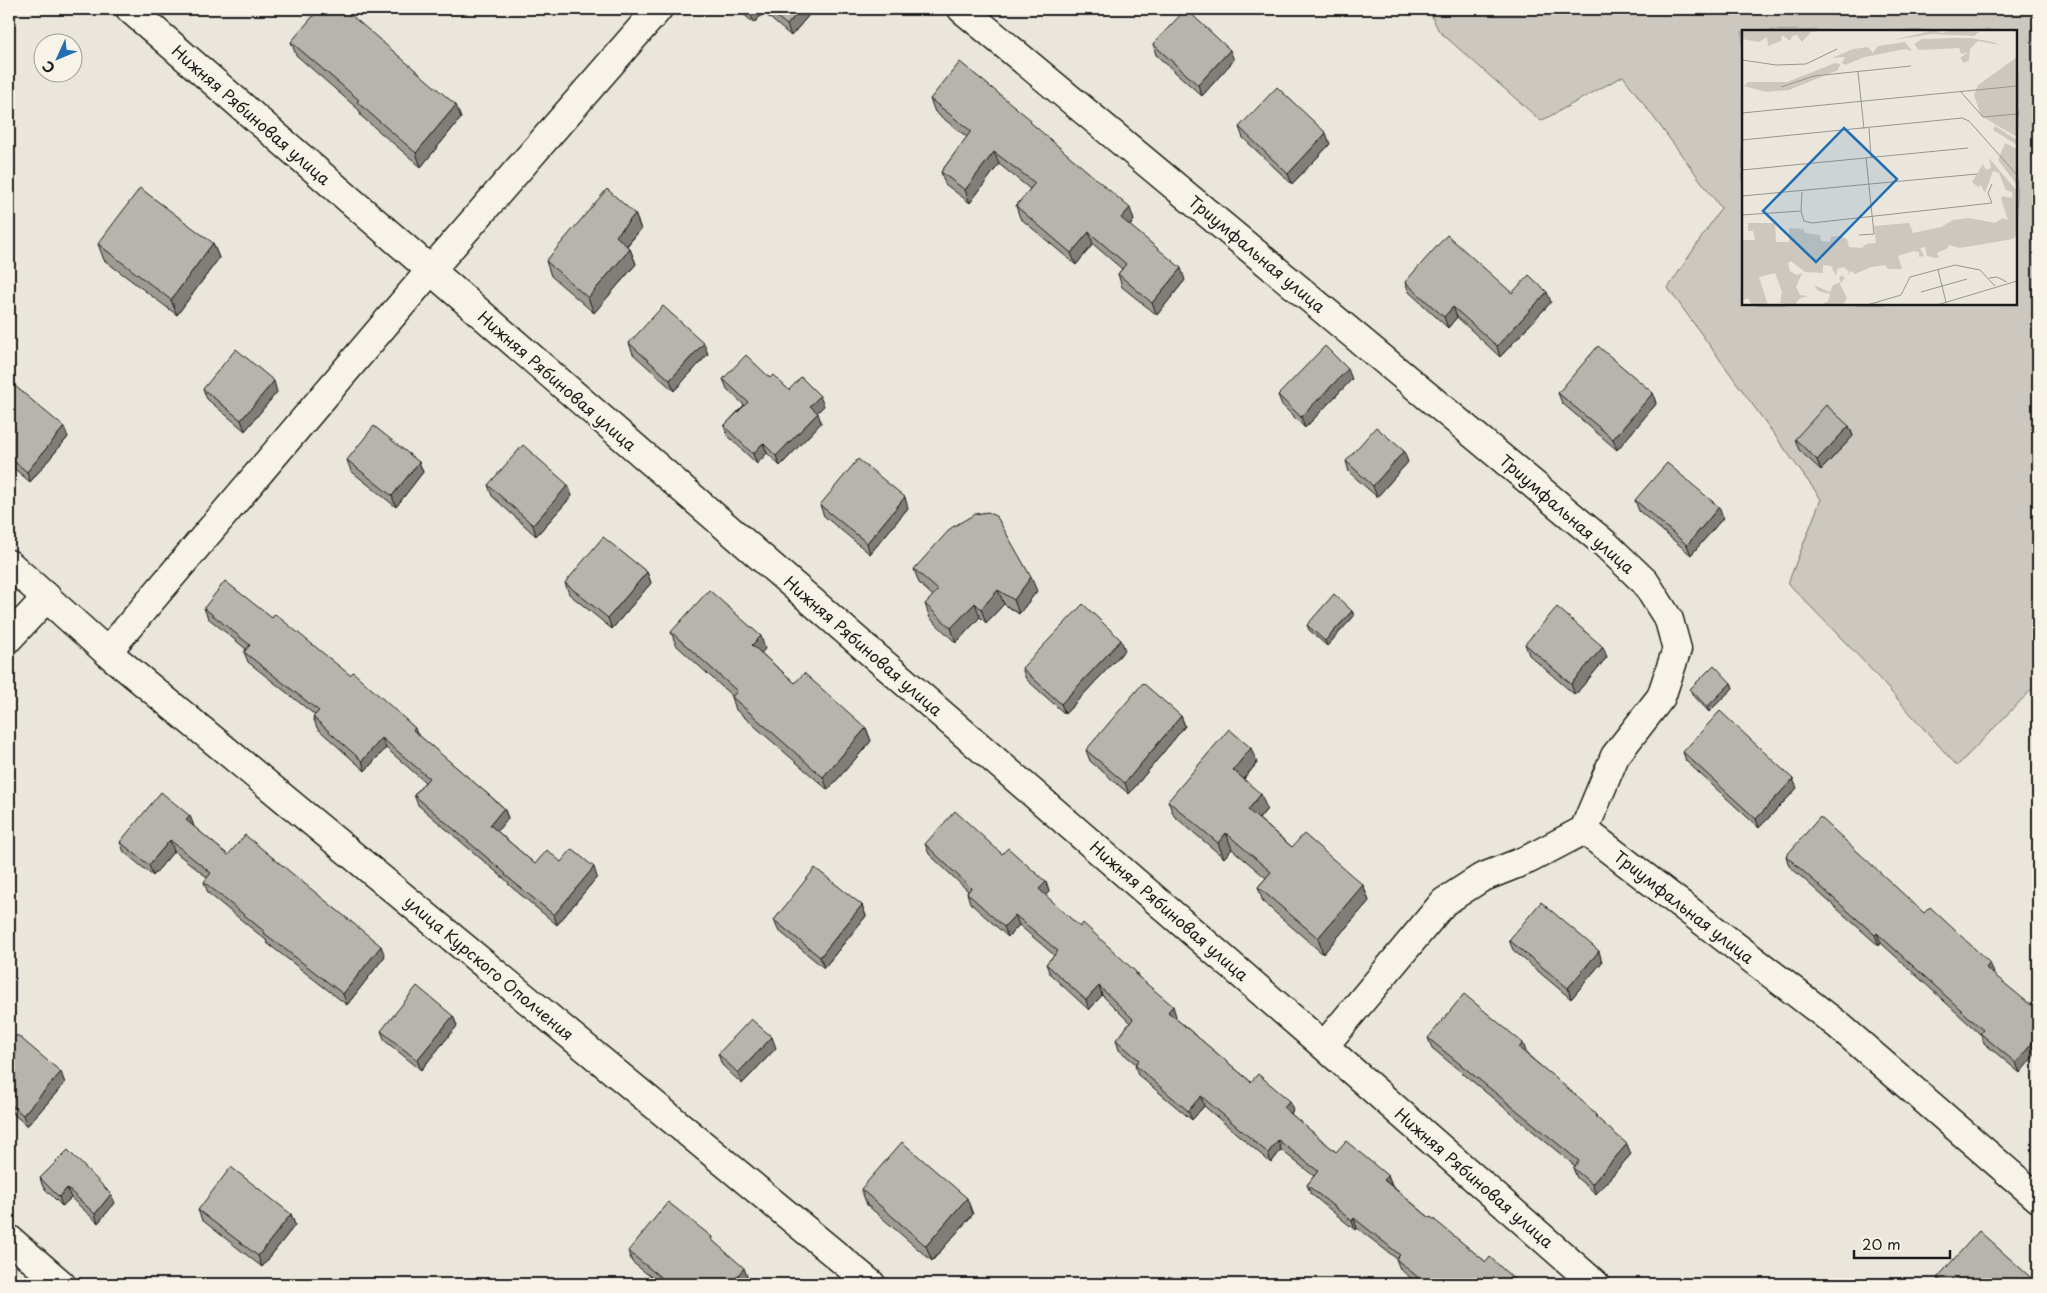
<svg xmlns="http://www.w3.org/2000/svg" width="2047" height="1293" font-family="'Playpen Sans',sans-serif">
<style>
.green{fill:#ccc8c0;stroke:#74726e;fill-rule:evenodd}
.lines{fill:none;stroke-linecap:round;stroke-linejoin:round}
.minor-casing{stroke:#1c1c1c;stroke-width:31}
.minor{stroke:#f7f3e8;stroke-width:28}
.wall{fill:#9d9b94;stroke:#1c1c1c}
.shaded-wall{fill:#7f7e78;stroke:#1c1c1c}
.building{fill:#b6b4ac;stroke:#1c1c1c}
.labels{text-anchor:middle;stroke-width:4.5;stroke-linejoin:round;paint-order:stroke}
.street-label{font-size:16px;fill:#1c1c1c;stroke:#f7f3e8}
.inset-road{fill:none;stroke:#98958f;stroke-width:1}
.view{fill:#1f6fb2;fill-opacity:0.15;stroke:#1f6fb2;stroke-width:2.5}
.inset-edge{fill:none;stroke:#1c1c1c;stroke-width:2.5}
</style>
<rect width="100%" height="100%" fill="#eae6dc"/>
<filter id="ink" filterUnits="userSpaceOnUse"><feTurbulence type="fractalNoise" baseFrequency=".02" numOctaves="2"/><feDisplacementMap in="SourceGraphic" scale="10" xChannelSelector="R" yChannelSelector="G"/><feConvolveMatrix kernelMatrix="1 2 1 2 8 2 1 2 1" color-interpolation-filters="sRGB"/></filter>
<g filter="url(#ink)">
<path class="green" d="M1428,9H2038V683L1957,766L1868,666L1788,583L1821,499L1668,288L1721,208L1623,76L1541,121L1439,31ZM1743,31H2016V304H1743Z"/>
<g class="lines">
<defs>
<path id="minor" d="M130,9L1324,1046L1595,1284
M962,9L1604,543L1645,582L1669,620L1677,649L1661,697L1615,756L1584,830L1838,1025L2038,1198
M9,564L107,652L871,1284
M9,638L47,597
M107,652L430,271L658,9
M1324,1046L1444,902L1481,878L1529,859L1584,830
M9,1239L61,1284"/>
</defs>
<use href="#minor" class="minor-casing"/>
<use href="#minor" class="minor"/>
</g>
<path class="wall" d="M737,9H814L791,36L764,13L754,23Z
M291,42L461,118L421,167L361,116L359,110L296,55Z
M1153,44L1234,60L1202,96L1156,55Z
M930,99L1033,125L1134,220L1130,226L1185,280L1157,315L1122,287L1118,274L1122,269L1093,244L1076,265L1020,218L1016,206L1030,189L999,164L970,203L945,184L941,172L967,137L935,112Z
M1239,127L1330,144L1292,184L1243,138Z
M635,214L641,229L627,246L630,249L636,264L594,313L551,276L546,261Z
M213,243L219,258L177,315L104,260L98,244Z
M1405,282L1512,293L1551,302L1500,357L1457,317L1448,328L1409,292Z
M629,343L708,354L674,391L633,354Z
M770,378L789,390L824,406L817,413L821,423L780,466L767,453L757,464L728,436L724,426L744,405L727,389L723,379Z
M1352,379L1305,428L1282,405L1278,395Z
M9,381L68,437L30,482L9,464Z
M203,389L277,392L245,431L207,399Z
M1558,393H1653L1656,404L1617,450L1562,403Z
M1849,426L1853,436L1821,470L1799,450L1795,439Z
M347,460L419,462L423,472L396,507L351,471Z
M1346,461L1408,462L1377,497L1349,472Z
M488,485H568L572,496L536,536L492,496Z
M1635,500L1723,518L1691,555L1639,511Z
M820,505L908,508L870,554L824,516Z
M914,569L1037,591L1019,614L1004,604L986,623L980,617L956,643L930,618L925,604L933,596L919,583Z
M647,572L651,583L612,629L569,594L565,583Z
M204,608L272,618L415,728L417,734L504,808L508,818L497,831L535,864L561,862L597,877L557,925L509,885L508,882L418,805L414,795L425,782L386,748L365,771L317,728L313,717L315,715L248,662L244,652L246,649L208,618Z
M1352,611L1354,616L1327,646L1309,630L1307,625Z
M671,632L765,649L761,653L795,683L866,728L871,741L828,790L736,710L732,697V696L676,645Z
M1525,644L1607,657L1575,695L1529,655Z
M1125,650L1065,714L1026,679L1022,668Z
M1731,683L1733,688L1709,712L1692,694L1690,689Z
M1181,716L1185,726L1129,794L1090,761L1086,750Z
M1683,752L1797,788L1759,828L1686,761Z
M1257,763L1244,779L1267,809L1259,819L1292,847L1363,885L1369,901L1323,954L1263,902L1258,887L1266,878L1232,849L1224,858L1174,816L1168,801Z
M190,816L194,827L228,855L385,956L347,1005L267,943L266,940L208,893L204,882L208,878L174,851L153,876L124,852L120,842Z
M925,844L1002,854L1046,882L1049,892L1045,896L1080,927L1137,973L1138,977L1176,1016L1175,1018L1251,1082L1293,1110L1291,1114L1336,1152L1388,1176L1392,1186L1430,1218L1486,1262L1519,1284H1418L1400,1269L1396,1259H1397L1357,1228L1355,1230L1311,1194L1307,1185L1314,1176L1281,1150L1271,1163L1204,1106L1192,1120L1138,1075L1135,1065L1136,1064L1119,1050L1116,1040L1130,1023L1102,995L1089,1010L1050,974L1046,964L1054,955L1019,925L1008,937L970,903L967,893L968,891L929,854Z
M1786,856L1924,913L1994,973L1993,974L2020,1073L1984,1043L1981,1035L1881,943L1879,946L1789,866Z
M862,905L866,916L824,968L778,930L774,920Z
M1509,940L1602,962L1571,999L1513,950Z
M453,1016L457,1026L421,1070L385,1041L381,1031Z
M1428,1038L1527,1054L1596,1115L1597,1118L1631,1154L1596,1194L1577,1178L1573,1168L1575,1166L1432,1048Z
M9,1044L65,1083L27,1126L9,1110Z
M776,1048L742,1084L722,1065L718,1054Z
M40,1178L115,1203L98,1223L71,1198L62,1206L43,1187Z
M861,1189L973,1214L932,1261L867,1205Z
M198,1210L291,1214L295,1225L262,1267L202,1220Z
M712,1237L713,1241L748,1279L744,1284H660L632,1262L628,1251Z
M1937,1278L2038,1284H1940Z"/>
<path class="shaded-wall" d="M754,9H762L764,13L754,23L750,13Z
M801,9H814L791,36L787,25Z
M1230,50L1234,60L1202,96L1198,85Z
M456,105L461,118L421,167L416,153Z
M1326,133L1330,144L1292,184L1288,174Z
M994,152L999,164L970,203L965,190Z
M1130,208L1134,220L1126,231L1121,218Z
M635,214L641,229L621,252L616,236Z
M1089,232L1093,244L1076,265L1071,253Z
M213,243L219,258L177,315L171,300Z
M630,249L636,264L594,313L588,298Z
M1181,268L1185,280L1157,315L1152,303Z
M1547,292L1551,302L1500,357L1497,346Z
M1453,307L1457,317L1448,328L1444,317Z
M704,343L708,354L674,391L670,380Z
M1348,369L1352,379L1305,428L1301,417Z
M274,381L277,392L245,431L241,420Z
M1653,393L1656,404L1617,450L1613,439Z
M820,396L824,406L814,416L810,406Z
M818,413L821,423L780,466L776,456Z
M1849,426L1853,436L1821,470L1817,460Z
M64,427L68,437L30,482L27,472Z
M763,443L767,453L757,464L753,454Z
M1404,451L1408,462L1377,497L1373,486Z
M419,462L423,472L396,507L392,496Z
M568,485L572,496L536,536L533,525Z
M905,497L908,508L870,554L867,543Z
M1719,507L1723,518L1691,555L1687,545Z
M647,572L651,583L612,629L608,618Z
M1031,577L1037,591L1019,614L1014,600Z
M998,590L1004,604L986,623L981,609Z
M975,603L980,617L956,643L951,628Z
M1352,611L1354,616L1327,646L1325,641Z
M761,636L765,649L757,658L752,645Z
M1121,640L1125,650L1065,714L1061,704Z
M1603,647L1607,657L1575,695L1571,684Z
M1731,683L1733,688L1709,712L1707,707Z
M1181,716L1185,726L1129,794L1125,783Z
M866,728L871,741L828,790L823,777Z
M382,738L386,748L365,771L362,761Z
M1251,748L1257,763L1238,785L1233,770Z
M1793,779L1797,788L1759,828L1756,819Z
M1261,794L1267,809L1253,825L1248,810Z
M504,808L508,818L493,836L490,825Z
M190,816L194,826L190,831L186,820Z
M1226,833L1232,849L1224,858L1218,843Z
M170,840L174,851L153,876L149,865Z
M594,867L597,877L557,925L554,915Z
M1046,882L1049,892L1042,899L1039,889Z
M1363,885L1369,901L1323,954L1318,938Z
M862,905L866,916L824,968L820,957Z
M1015,915L1019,925L1008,937L1004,927Z
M1877,933L1881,943L1879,946L1875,935Z
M381,946L385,956L347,1005L343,994Z
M1599,951L1602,962L1571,999L1568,988Z
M1990,963L1994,973L1989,978L1986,968Z
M1099,986L1102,995L1089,1010L1086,1000Z
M1173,1006L1176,1016L1172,1022L1168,1012Z
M453,1016L457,1026L421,1070L417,1060Z
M2038,1036V1051L2020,1073L2016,1063Z
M772,1037L776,1048L742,1084L738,1073Z
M1523,1043L1527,1054L1523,1058L1519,1048Z
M61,1072L65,1083L27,1126L23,1115Z
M1201,1096L1204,1106L1192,1120L1188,1111Z
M1290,1101L1293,1110L1288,1117L1284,1108Z
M1278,1140L1281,1150L1271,1163L1268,1153Z
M1627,1144L1631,1154L1596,1194L1592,1184Z
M1388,1176L1392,1186L1384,1180Z
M67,1188L71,1198L62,1206L59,1197Z
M111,1194L115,1203L98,1223L95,1214Z
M967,1198L973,1214L932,1261L926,1246Z
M291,1214L295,1225L262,1267L258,1256Z
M1354,1218L1357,1228L1355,1230L1352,1221Z
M744,1268L748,1279L744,1284H731Z"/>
<path class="building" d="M319,9H344L456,105L416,153L357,102L359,100L291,42Z
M745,9H754L750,13Z
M767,9H801L787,25Z
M1186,9L1230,50L1198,85L1153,44Z
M960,62L1031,120L1030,122L1130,208L1121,218L1181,268L1152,303L1118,274L1126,264L1089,232L1071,253L1016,206L1035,183L994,152L965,190L941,172L971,131L930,99Z
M1277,87L1326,133L1288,174L1239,127Z
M140,188L213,243L171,300L98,244Z
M607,189L635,214L616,236L630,249L588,298L546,261Z
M1447,235L1512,293L1529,275L1547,292L1497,346L1453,307L1444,317L1405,282Z
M663,306L704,343L670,380L629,343Z
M1325,346L1348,369L1301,417L1278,395Z
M1598,346L1653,393L1613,439L1558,393Z
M236,349L274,381L241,420L203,389Z
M746,355L770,378L773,375L789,390L801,377L820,396L810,406L818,413L776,456L763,443L753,454L724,426L748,402L723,379Z
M9,381L64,427L27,472L9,457Z
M1826,405L1849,426L1817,460L1795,439Z
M374,426L419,462L392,496L347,460Z
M1376,427L1404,451L1373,486L1346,461Z
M523,445L568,485L533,525L488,485Z
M858,459L905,497L867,543L820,505Z
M1667,463L1719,507L1687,545L1635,500Z
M988,512L997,517L1031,577L1014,600L998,590L981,609L975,603L951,628L925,604L938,590L914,569L951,528L975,514Z
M603,537L647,572L608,618L565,583Z
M225,581L272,618L275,614L350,675L353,672L415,728L413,730L504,808L490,825L535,864L547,850L561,862L572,849L594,867L554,915L505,875L506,874L414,795L429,778L382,738L362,761L313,717L319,711L244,652L250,645L204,608Z
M709,590L761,636L752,645L795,683L804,673L866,728L823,777L732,697L737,691L671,632Z
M1334,594L1352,611L1325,641L1307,625Z
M1083,604L1121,640L1061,704L1022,668Z
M1557,607L1603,647L1571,684L1525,644Z
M1714,665L1731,683L1707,707L1690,689Z
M1143,683L1181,716L1125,783L1086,750Z
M1720,711L1793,779L1756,819L1683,752Z
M1229,729L1251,748L1233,770L1261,794L1248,810L1292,847L1304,834L1363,885L1318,938L1258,887L1271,872L1226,833L1218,843L1168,801Z
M161,792L190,816L186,820L228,855L245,835L381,946L343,994L264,933L265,932L204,882L211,873L170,840L149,865L120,842Z
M955,811L1002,854L1008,848L1046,882L1039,889L1080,927L1083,923L1122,959L1137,973L1135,974L1173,1006L1168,1012L1251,1082L1258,1074L1290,1101L1284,1108L1336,1152L1346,1141L1388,1176L1384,1180L1430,1218L1431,1217L1486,1262L1490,1257L1519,1284H1457L1453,1281L1450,1284H1426L1396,1259L1400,1255L1354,1218L1352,1221L1307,1185L1318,1171L1278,1140L1268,1153L1201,1096L1188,1111L1135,1065L1139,1060L1116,1040L1133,1019L1099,986L1086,1000L1046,964L1058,951L1015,915L1004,927L967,893L971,888L925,844Z
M1820,817L1924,913L1930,907L1990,963L1986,968L2038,1011V1036L2016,1063L1980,1033L1983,1030L1877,933L1875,935L1786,856Z
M815,868L862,905L820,957L774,920Z
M1541,902L1599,951L1568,988L1509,940Z
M417,986L453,1016L417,1060L381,1031Z
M1464,994L1523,1043L1519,1048L1582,1100L1596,1115L1595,1116L1627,1144L1592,1184L1573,1168L1579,1161L1428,1038Z
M751,1019L772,1037L738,1073L718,1054Z
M17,1035L61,1072L23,1115L9,1103V1044Z
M902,1142L967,1198L926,1246L861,1189Z
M68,1150L111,1194L95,1214L67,1188L59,1197L40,1178Z
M231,1167L291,1214L258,1256L198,1210Z
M668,1202L712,1237L711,1239L744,1268L731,1284H669L628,1251Z
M1979,1231L2038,1284H1945L1937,1278Z"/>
</g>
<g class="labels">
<g class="street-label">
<text transform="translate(251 115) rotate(41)" y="6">Нижняя Рябиновая улица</text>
<text transform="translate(1257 254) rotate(40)" y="6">Триумфальная улица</text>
<text transform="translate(557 381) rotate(41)" y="6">Нижняя Рябиновая улица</text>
<text transform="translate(1567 514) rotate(41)" y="6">Триумфальная улица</text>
<text transform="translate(863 646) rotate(41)" y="6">Нижняя Рябиновая улица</text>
<text transform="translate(1684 907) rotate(38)" y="6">Триумфальная улица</text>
<text transform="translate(1169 911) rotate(41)" y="6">Нижняя Рябиновая улица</text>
<text transform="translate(489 968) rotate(40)" y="6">улица Курского Ополчения</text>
<text transform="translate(1474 1178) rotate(41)" y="6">Нижняя Рябиновая улица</text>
</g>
</g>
<g transform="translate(1742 30)">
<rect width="275" height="275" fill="#eae6dc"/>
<path d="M0,0H85L69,2L60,12L55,5L50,6L48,11L40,5L39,11L26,16L25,7L17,12L0,9ZM193,0L199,3L213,0L237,2L232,6L190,4L151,10ZM209,8H229L251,12L258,15L236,11L228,19L227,30L222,33L218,28L225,23L219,24L217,18L177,20L172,14L180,9ZM163,12L170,21L163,19L123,27L103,35L100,33L103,27L90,28L111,19L126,17L131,23L136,16ZM275,27V107L239,86L232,65L236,55ZM93,33L98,34L96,40L47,60L24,62L2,56L6,52H45ZM253,96L275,110V115L251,100ZM263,113L275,119V155L256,130ZM247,128L275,161V205L271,209L218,218L206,215V218L195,223L197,227L194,228L185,226L183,217L178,218L182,226L177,227V222L171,221L156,226L160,239H146L143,235L129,237L113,244L109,241L98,254L105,268L101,275H79L86,271L88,264L76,261L72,255L88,262L91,255L99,252L97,248L100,245L103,249L107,242L102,237L95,239L94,246L89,236L81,235V243L63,242L49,231L46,233L48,241L55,245L60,243L54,257L58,265L66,266L57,269L53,275L38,273L40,262L33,243L17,247L26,275H10L6,268L0,271V210H13L11,201H6V193H33L34,212H47V198L61,199L63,203L78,205L79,211L88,212L89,207L97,206L105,209L107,217L120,218L124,214L134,213L132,196L167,193L171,203L199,197L211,190L227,188L253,193L261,188L266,190L259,169L260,166L270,168V162L264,160L257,143L251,141L243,163L239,155L236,157L230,152L241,134L244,140L249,138Z" fill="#ccc8c0"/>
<path class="inset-road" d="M0,30L34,35L64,34L95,19M116,42L122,99M39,57L72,46L169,36M218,61L241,87L275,84M0,83L275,56M127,98L129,127M0,110L220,88L227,91L275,145M0,140L226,118M0,166L235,144M59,181L60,162M0,185L59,181L62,191L70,193L250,173L246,163L250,154M117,205L132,204L124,127M196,240L204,272M247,248L255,247L265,252M179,262L225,249M125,275L159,265L168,247L213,235L238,240L253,256M195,275L275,251"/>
<path class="view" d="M102,98L155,149L74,232L21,181Z"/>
<rect width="275" height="275" class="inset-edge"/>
</g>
<rect width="2047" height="1293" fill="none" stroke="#f7f3e8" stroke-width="30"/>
<rect x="15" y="15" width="2017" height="1263" fill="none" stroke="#1c1c1c" stroke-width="2" filter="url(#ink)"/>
<g transform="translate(58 58) rotate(226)"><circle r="24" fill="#f7f3e8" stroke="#9f9d96"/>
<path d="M0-4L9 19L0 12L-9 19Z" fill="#1f6fb2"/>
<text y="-8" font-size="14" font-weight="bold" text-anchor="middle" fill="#1c1c1c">С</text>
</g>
<path d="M1854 1250v8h96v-8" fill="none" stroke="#1c1c1c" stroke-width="2.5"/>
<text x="1862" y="1250" font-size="15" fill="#1c1c1c" stroke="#f7f3e8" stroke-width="4" paint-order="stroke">20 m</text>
</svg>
